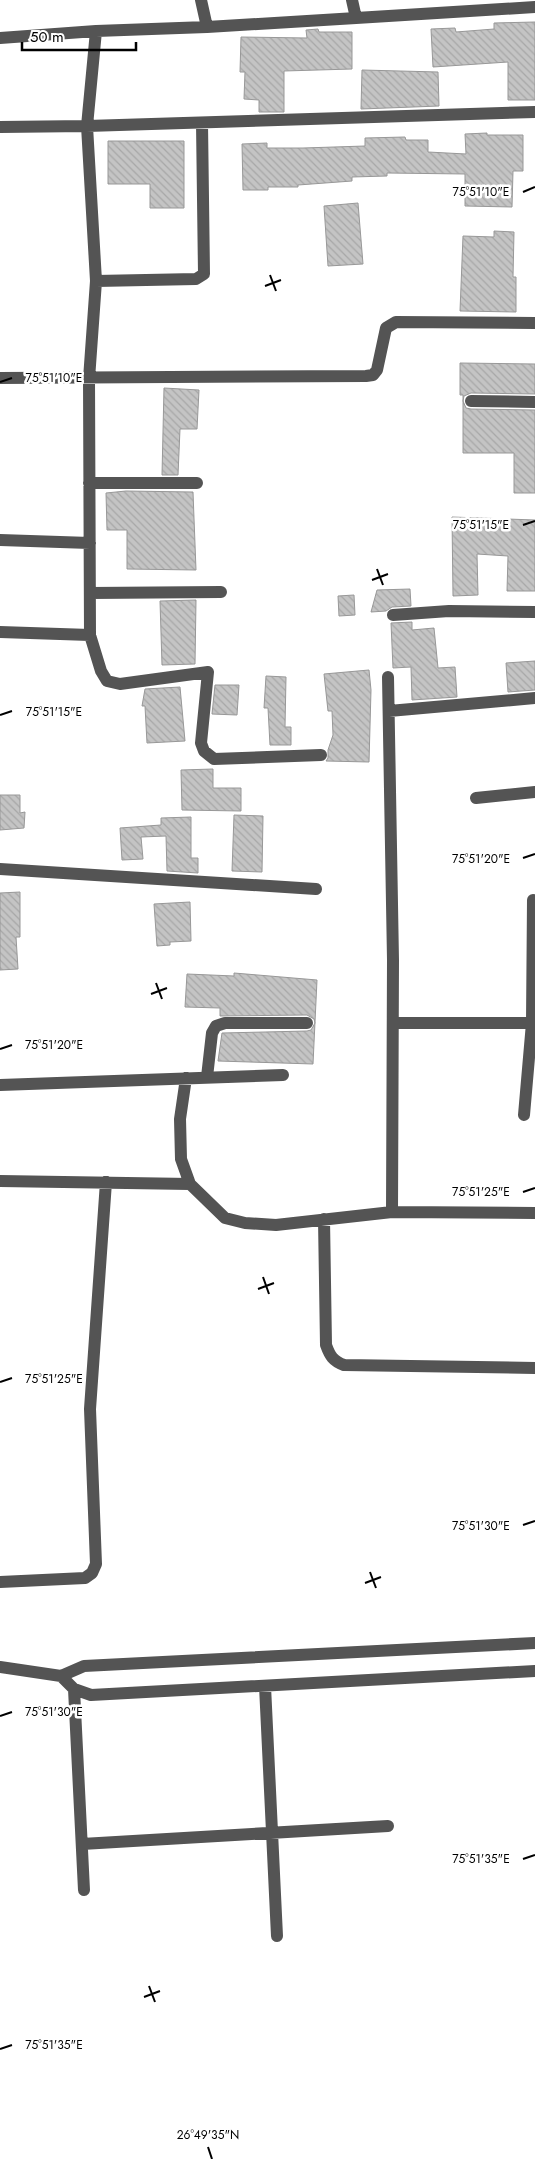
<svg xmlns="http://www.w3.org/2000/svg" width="535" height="2159" font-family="Jost,sans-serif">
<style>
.building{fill:url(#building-back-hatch);stroke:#989898}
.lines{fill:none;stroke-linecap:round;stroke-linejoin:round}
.minor{stroke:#545454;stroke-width:12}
.ticks{fill:none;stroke:#000;stroke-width:2}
.ticks-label{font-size:12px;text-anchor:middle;fill:#000;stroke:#fff;stroke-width:5;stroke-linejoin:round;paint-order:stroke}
</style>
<defs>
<pattern id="building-back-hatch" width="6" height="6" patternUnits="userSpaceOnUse" patternTransform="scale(1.25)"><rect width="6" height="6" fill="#c4c4c4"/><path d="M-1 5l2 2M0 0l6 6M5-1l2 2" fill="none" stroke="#a7a7a7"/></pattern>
</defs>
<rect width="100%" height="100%" fill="#fff"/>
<path class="building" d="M535,22V100H508V62L433,67L431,29L455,28L456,32L494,29V23Z
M318,29L319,32H352V69L284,71V112H259V100L244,99L245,72H240L241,37L307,38L306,30Z
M362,70L438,72L439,106L361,109Z
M487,133V135H523V171H513L512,207L465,206V174L387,173V176L352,177V181L298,185V187H268V190H243L242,144L267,143V148H303L365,146V138L405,137L406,140H428V152L466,154L465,134Z
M108,141H184V208H150V184H108Z
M358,203L363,264L328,266L324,206Z
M494,231L514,232L513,277H516V312L460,311L463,236L494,237Z
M460,363L535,364V394L471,393L464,396L463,401L466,408L471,409L535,410V493H514V453H463V395H460Z
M164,388L199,390L197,429H180L178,475H162Z
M126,491L193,492L196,570L127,569V530H107L106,493Z
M452,517L535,520V591H507L508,556L477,554L478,595L453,596Z
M410,589L411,606L392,607L386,611L371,612L377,590Z
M354,595L355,615L339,616L338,596Z
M196,600L195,664L162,665L160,601Z
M412,622V630L434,628L438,668L455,667L457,697L412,700L411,667L393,668L391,623Z
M535,661V690L508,692L506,663Z
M369,670L371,690L369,762L326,761L328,758V750L333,735L332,711H328L324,674Z
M266,676L286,677L285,727H291V745H270L268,708H264Z
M215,685H239L237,715L212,714Z
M180,687L185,741L147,743L145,706H142L145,689Z
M213,769V788H241V811L182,810L181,770Z
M0,795H20V813L25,812L24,828L0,830Z
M234,815L263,816L262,872L232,871Z
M191,817V858H198V873L167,871L166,836L141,837L143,859L122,860L120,828L161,825V818Z
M20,892V937H16L18,969L0,970V893Z
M190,902L191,941L170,942V945L157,946L154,904Z
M234,973L317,980L313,1064L218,1061L222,1033L307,1031L311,1030L315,1023L314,1019L307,1015L220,1016V1008L185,1007L187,974L234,976Z"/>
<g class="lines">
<path class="minor" d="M201,0L207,27
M356,18L535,7
M96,31L207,27L356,18L352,0
M0,38L96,31L87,126L96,281L89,379L90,635L0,632
M0,127L87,126L535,112
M96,281L196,279L204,274L202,123
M0,378L366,376L373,375L377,370L386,328L396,322L535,323
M471,401L535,402
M89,483H197
M0,540L90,543
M90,593L221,592
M393,615L449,611L535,612
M90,635L101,671L107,681L120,684L208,672L201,743L204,751L214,759L321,755
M389,711L535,698
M476,798L535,792
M0,869L316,889
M393,1023H535
M207,1077L212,1033L216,1026L225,1023H307
M186,1078L180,1119L181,1159L190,1184L225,1218L245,1223L276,1225L392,1212L393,960L388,677
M0,1085L283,1075
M524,1115L532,1023L533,900
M0,1181L190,1184
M392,1212L535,1213
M324,1219L326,1345C330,1356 333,1361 344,1365L535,1368
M0,1582L85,1578L92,1573L96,1564L90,1409L106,1182
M0,1667L61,1676L84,1666L535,1643
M61,1676L74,1689L91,1695L535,1671
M265,1686L277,1936
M74,1689L84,1890
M82,1844L388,1826"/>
</g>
<path class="ticks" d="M523,192L535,187M270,275L276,291M265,286L281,280M0,382L12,378M523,525L535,521M377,569L383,585M372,580L388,574M0,715L12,711M523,858L535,854M156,983L162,999M151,994L167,988M0,1049L12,1045M523,1192L535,1188M263,1277L269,1294M258,1289L274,1283M0,1382L12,1378M523,1525L535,1521M370,1572L376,1588M365,1583L381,1577M0,1716L12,1712M523,1859L535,1855M149,1986L155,2002M144,1997L160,1991M0,2049L12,2045M208,2147L212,2159"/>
<g class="ticks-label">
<text x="481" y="196">75°51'10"E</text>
<text x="54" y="382">75°51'10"E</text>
<text x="481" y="529">75°51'15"E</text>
<text x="54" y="716">75°51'15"E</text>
<text x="481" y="863">75°51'20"E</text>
<text x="54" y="1049">75°51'20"E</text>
<text x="481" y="1196">75°51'25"E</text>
<text x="54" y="1383">75°51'25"E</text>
<text x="481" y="1530">75°51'30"E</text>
<text x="54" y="1716">75°51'30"E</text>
<text x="481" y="1863">75°51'35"E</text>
<text x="54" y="2049">75°51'35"E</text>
<text x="208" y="2139">26°49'35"N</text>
</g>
<path d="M22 42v8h114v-8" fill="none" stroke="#000000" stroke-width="2.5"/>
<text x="30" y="42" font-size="15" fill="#000000" stroke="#ffffff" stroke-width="4" paint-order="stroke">50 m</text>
</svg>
